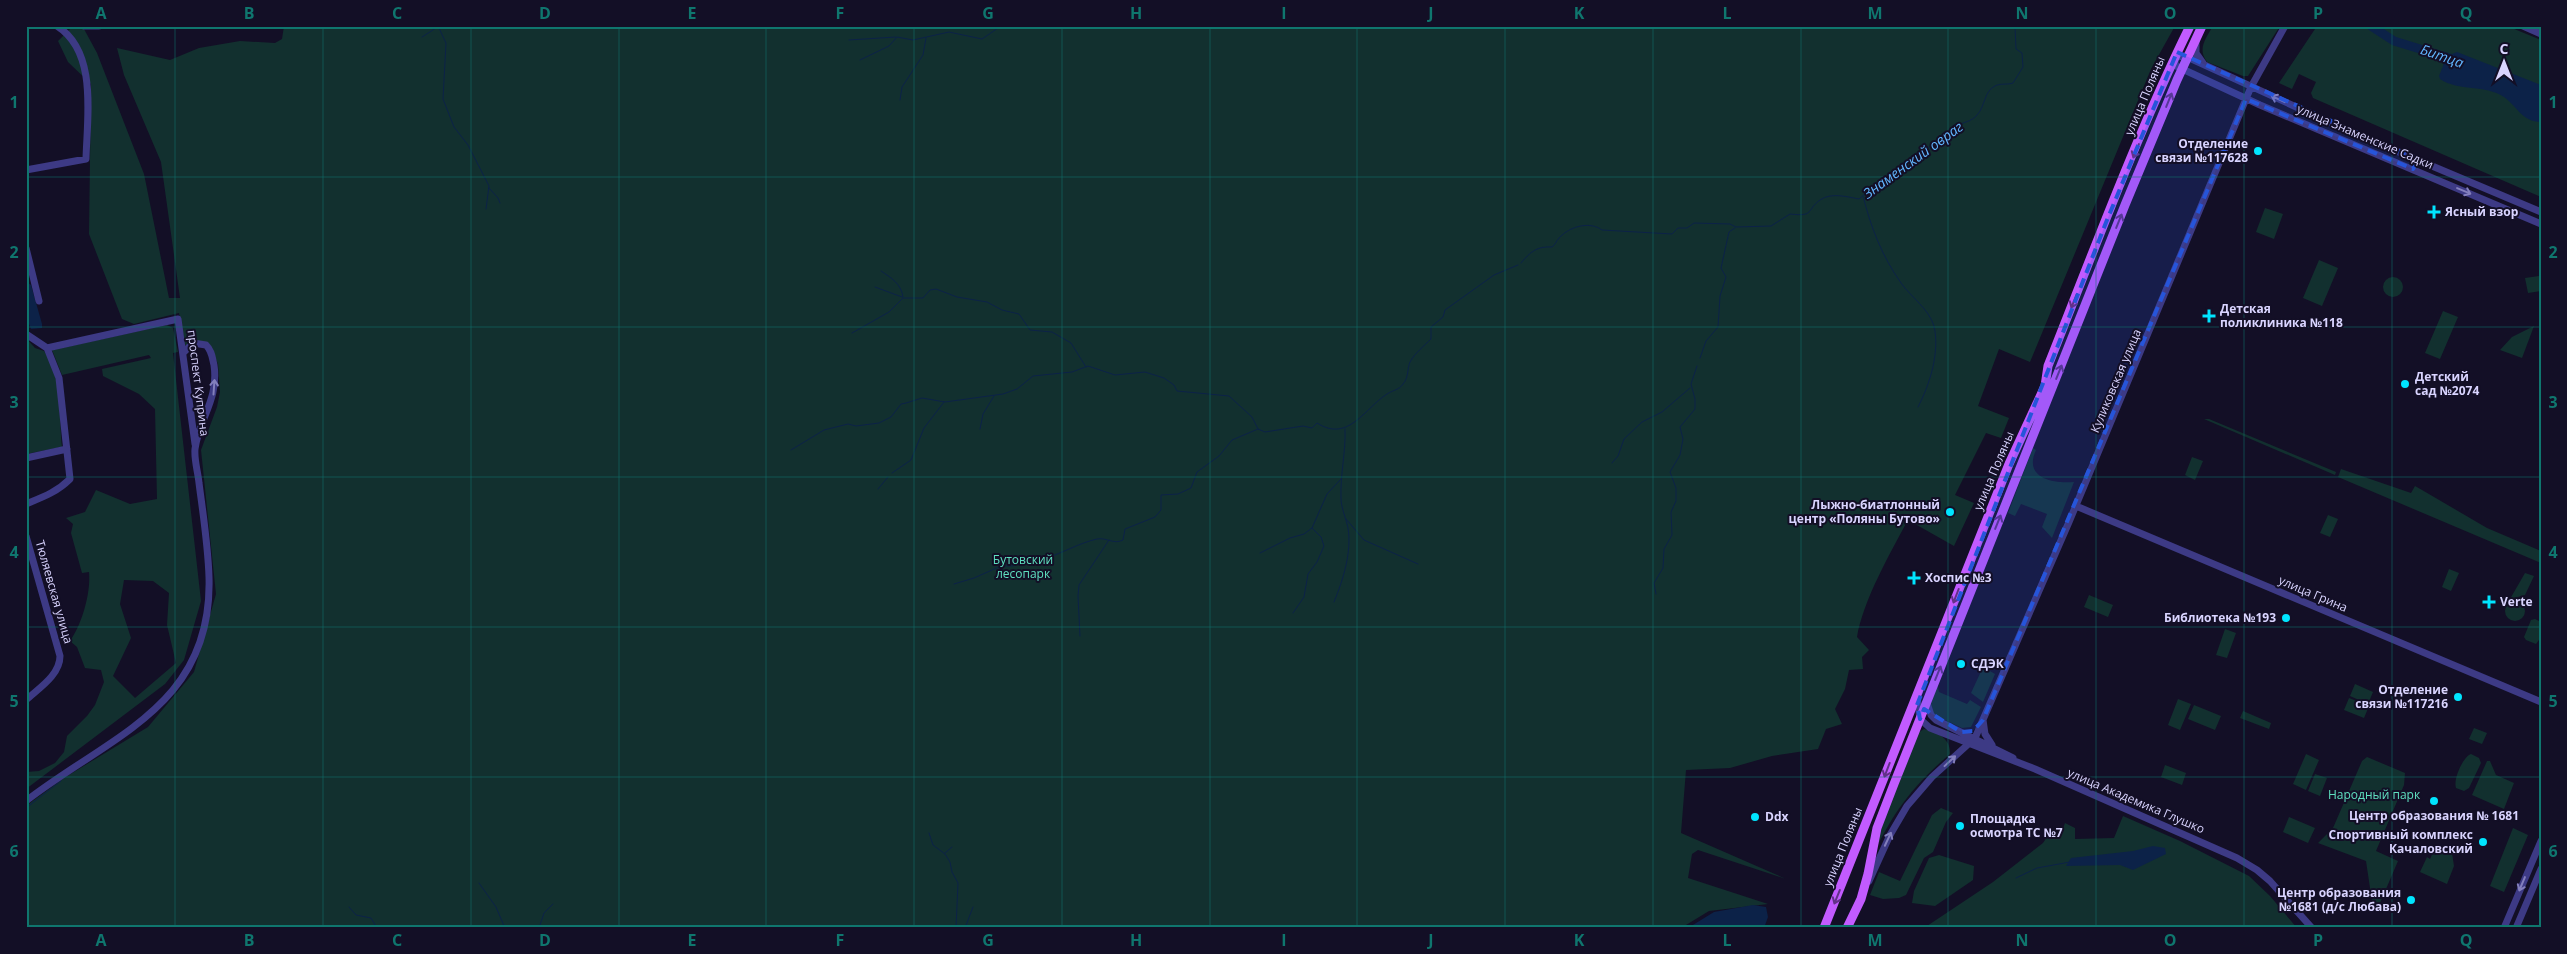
<svg xmlns="http://www.w3.org/2000/svg" width="2567" height="954" font-family="'Open Sans',sans-serif">
<style>
.green{fill:#12302f;fill-rule:evenodd}
.water{fill:#0c2248}
.lines{fill:none;stroke-linecap:round;stroke-linejoin:round}
.stream{stroke:#0c2248;stroke-width:1}
.river{stroke:#0c2248;stroke-width:9}
.minor{stroke:#3d3a85;stroke-width:7}
.major{stroke:#c25bff;stroke-width:9}
.oneway{stroke:#837fbc}
.oneway2{stroke:#623188}
.marked{fill:#2655da;fill-opacity:0.2;stroke:#2655da;stroke-width:4;stroke-dasharray:10 6;stroke-linejoin:round}
.grid{fill:none;stroke:#0f766e;stroke-width:1;stroke-opacity:0.55}
.poi-dot{fill:#00e5ff;stroke:#130f26;stroke-width:2}
.labels{text-anchor:middle;stroke-width:4;stroke-linejoin:round;paint-order:stroke}
.street-label{font-size:12px;fill:#d9d4ff;stroke:#130f26}
.poi-label{font-size:12px;font-weight:bold;fill:#d9d4ff;stroke:#130f26;text-anchor:start}
.park-label{font-size:12px;fill:#5fe0c0;stroke:#130f26}
.water-label{font-size:14px;font-style:italic;fill:#62b6ff;stroke:#130f26}
.neatline{fill:none;stroke:#0f766e;stroke-width:2}
.grid-label{font-size:16px;text-anchor:middle;font-weight:bold;fill:#0f766e}
</style>
<rect width="100%" height="100%" fill="#130f26"/>
<path class="green" d="M284,26H2175L2151,69L2030,362L1999,349L1978,406L2009,418L2001,438L1986,433L1955,495L1974,503L1954,546L1908,520C1890,553 1863,601 1857,637L1869,650L1862,657L1863,669L1849,670L1845,689L1835,709L1842,724L1826,729L1818,749L1772,756L1730,768L1686,770L1681,833L1786,879L1698,850L1692,854L1688,878L1768,904L1709,911L1681,928H26V806L64,778L148,727L194,672L216,594L201,450L217,407L220,392L218,364L211,348L185,345L179,313L134,324L122,319L89,234L91,84L68,62L58,41L71,28L84,29L97,53L144,174L169,298H180L161,162L124,75L117,48L170,60L199,48L240,41L275,43L282,39Z
M2213,26H2280L2248,76H2243L2207,62C2197,49 2206,38 2213,26Z
M2317,26H2507L2541,40V197L2313,98L2311,93L2316,82L2299,74L2292,89L2279,83Z
M2265,208L2283,214L2274,239L2256,232Z
M2319,260L2338,268L2322,306L2303,298Z
M2539,276L2541,291L2528,293L2525,278Z
M2383 287a10 10 0 1 1 20 0a10 10 0 1 1-20 0Z
M2443,311L2458,317L2440,359L2425,353Z
M167,325L173,328L178,352L173,353L201,601L184,660L165,684L26,789V772L39,771L55,763L64,752L67,736L87,716L95,705L104,682L101,670L85,668L77,647L70,641C82,624 91,593 89,572L82,573L71,533L73,524L66,518L85,512L96,490L130,504L157,499L155,409L139,394L103,376L102,369L151,358L149,355L62,375L52,350ZM124,580L153,581L169,593L167,625L176,663L135,698L113,676L131,638L120,604Z
M2534,326L2522,358L2500,350L2512,337Z
M26,338L35,348L44,351C62,372 59,420 62,447L26,454Z
M2204,419H2209L2336,472L2335,475Z
M2033,448L2036,450C2023,478 2053,484 2074,482L2052,538L2042,527L2047,514L2021,504L2015,516L2008,513Z
M2192,457L2203,461L2195,480L2185,475Z
M2341,469L2411,493L2415,486L2422,490L2487,528L2541,551V563L2338,477Z
M2328,515L2338,519L2330,537L2320,533Z
M2449,569L2459,573L2451,591L2442,587Z
M2525,573L2534,576L2525,595L2510,599Z
M2089,595L2113,605L2108,617L2084,607Z
M2505 611a10 10 0 1 1 20 0a10 10 0 1 1-20 0Z
M2535,619L2541,622V637L2536,644L2526,640L2524,637L2531,620Z
M2225,629L2236,633L2227,658L2216,655Z
M1983,667L1995,674L1983,702L1971,693Z
M2355,684L2373,692L2368,704L2350,696Z
M1936,686L1938,687L1939,692L1967,704L1970,700L1981,707L1971,727L1962,728L1934,715L1929,704Z
M2349,698L2369,706L2364,718L2344,710Z
M2178,699L2191,704L2180,730L2168,725Z
M2194,705L2221,716L2215,730L2188,719Z
M2243,711L2271,723L2269,729L2240,718Z
M2474,728L2487,733L2482,744L2469,739Z
M1924,729C1938,732 1951,739 1950,754C1915,784 1895,809 1875,851L1878,833L1918,733Z
M2306,754L2319,760L2306,790L2293,784Z
M2471,754L2479,758L2481,763L2469,788L2464,791L2456,788C2453,779 2463,757 2471,754Z
M2367,757L2405,773L2404,785L2376,851L2398,861L2377,910L2373,908L2366,861L2318,843L2333,828L2362,761Z
M2487,761H2490L2496,775L2514,783L2504,809L2472,795Z
M2165,765L2186,773L2182,785L2161,777Z
M2315,774L2327,778L2320,796L2308,791Z
M1941,808L1953,813L1946,822L1933,852L1924,858L1906,895L1899,898L1883,899L1870,895L1879,872L1900,881L1932,815Z
M2123,816L2180,841L2249,876L2270,896L2297,928H1924L1993,882L2043,843L2047,837H2060L2065,823L2075,828V839L2114,838Z
M2289,817L2315,828L2308,843L2283,832Z
M2513,828L2528,835L2504,892L2490,886Z
M2436,846L2452,853L2454,866L2447,884L2420,872L2427,857L2430,859Z
M1939,855L1974,866L1973,880L1935,906L1912,903L1914,891L1929,858Z"/>
<path class="water" d="M2457,52L2541,85V122C2522,122 2517,106 2504,97C2485,84 2459,92 2440,79L2439,76L2447,56Z
M27,282L31,285L42,324V328L31,329L26,317Z
M2153,846L2165,848L2166,854L2133,870L2120,865L2066,866L2071,858L2133,851Z
M1753,905L1766,907L1768,917L1764,928H1688L1714,912Z"/>
<g class="lines">
<path class="stream" d="M438,26L446,43L443,99L454,127L468,145L489,186L486,209
M422,37L436,28
M849,40L896,37
M860,60L889,46L897,37L913,40L949,32L982,39L1001,26
M900,100L902,87L923,55L926,38
M489,188L498,198L500,203
M1863,196C1871,228 1882,256 1901,283C1911,297 1929,309 1934,326C1940,352 1930,384 1918,407
M1521,263C1530,252 1537,246 1552,247C1556,244 1556,241 1559,238C1570,226 1590,221 1602,230L1672,234L1678,228H1687L1694,223L1730,224L1736,227L1771,226L1790,214C1815,217 1806,210 1820,200C1831,192 1848,197 1859,199C1888,172 1924,153 1954,128C1961,122 1972,122 1977,115C1985,107 1984,91 1995,86C2000,83 2008,85 2013,83L2023,67L2022,53L2016,49L2015,26
M881,271C891,278 901,283 903,297
M875,287L902,297
M852,333L889,312L903,298H923L930,290L936,289L957,297L987,302L1002,310L1019,314L1030,330L1052,332L1071,343L1086,367
M1700,358L1706,341L1718,327L1720,296L1726,277L1721,268L1729,232L1735,228
M980,429L983,414L994,396
M791,450L824,430L848,424L856,426L879,423L891,417L901,404L906,403L922,398L945,402L1003,394L1017,389L1033,376L1072,372L1088,366L1115,375L1145,372L1164,378L1174,385L1177,391L1229,396L1252,417L1258,429L1265,432L1303,426L1312,428L1317,423C1348,443 1364,409 1387,394C1393,390 1399,390 1403,384C1409,377 1407,369 1410,362C1415,353 1424,346 1431,339V327L1443,317L1445,310L1494,275L1518,265
M1612,463L1618,456L1624,439L1642,422L1662,412L1690,388
M892,473L911,460L924,428L944,402
M878,489L888,477
M1346,519L1364,540L1418,564
M1260,553L1290,538L1304,534L1312,528
M954,584L974,578L1001,566H1013C1023,557 1034,562 1046,558C1063,553 1079,543 1097,539C1106,537 1114,545 1123,540L1125,529L1155,517L1161,510V495L1178,494L1191,488L1197,472L1219,456L1232,440L1258,429
M1656,594L1654,583L1663,568L1664,549L1672,535L1671,512L1676,501V488L1670,472L1680,455L1683,439L1680,427L1695,409V399L1691,384L1697,366
M1334,602C1343,580 1352,552 1348,528C1346,518 1341,508 1341,498C1340,475 1346,452 1345,429
M1293,613L1304,597L1308,574L1317,562L1324,546L1321,537L1312,528L1327,494L1341,479
M1080,636L1078,596L1079,585L1109,540
M26,808L61,781
M929,833L933,845L945,854L950,862L952,872L958,883L956,928
M945,853L952,847
M2016,878L2037,868L2070,862
M479,883L496,907L505,928
M349,907L356,915L371,918L377,928
M539,928L544,913L553,904
M965,928L973,907"/>
<path class="river" d="M2371,26L2394,41L2456,60"/>
<path class="minor" d="M84,26H99
M2523,26L2541,34
M2196,41V53L2203,63
M26,170L86,159C87,117 98,52 57,26
M2541,212L2342,128L2185,56L2175,57V65L2178,67L2260,105L2541,224
M26,248L39,301
M26,334L47,348L59,378L70,479C57,492 43,497 26,504
M47,348L178,319L195,444
M26,458L67,449
M2076,506L2541,702
M26,536L60,656C60,675 39,688 26,700
M1917,697L1920,719L1930,728L2035,769L2237,858L2257,870L2270,881L2312,928
M1927,703L1931,715L1936,720L2013,758
M1983,720L1985,734L1992,745
M26,801C111,735 213,706 209,577C208,545 203,514 199,483C198,472 194,460 195,449C199,418 219,400 214,365C212,357 212,351 206,345L193,343L183,353
M1869,881L1890,835L1907,806L1932,777L1975,738L2069,522L2251,87L2285,26
M2504,928L2541,841
M2516,928L2541,869"/>
<path class="major" d="M1824,928L2009,464L2045,386L2048,366C2093,253 2136,136 2190,26
M1847,928L1861,899L1868,874L1877,828L1894,784L2125,205L2177,80L2202,26"/>
</g>
<defs><path id="oneway-shaft" d="M-6 0H5M1.5-3L5.5 0L1.5 3" fill="none" stroke-width="1.6" stroke-linecap="round" stroke-linejoin="round" transform="scale(1.25)"/></defs>
<g class="oneway">
<use href="#oneway-shaft" transform="translate(2278 99) rotate(-155)"/>
<use href="#oneway-shaft" transform="translate(2464 191) rotate(23)"/>
<use href="#oneway-shaft" transform="translate(214 387) rotate(-86)"/>
<use href="#oneway-shaft" transform="translate(1950 761) rotate(-43)"/>
<use href="#oneway-shaft" transform="translate(1888 839) rotate(-65)"/>
<use href="#oneway-shaft" transform="translate(2522 884) rotate(113)"/>
</g>
<g class="oneway2">
<use href="#oneway-shaft" transform="translate(2169 100) rotate(-68)"/>
<use href="#oneway-shaft" transform="translate(2136 151) rotate(113)"/>
<use href="#oneway-shaft" transform="translate(2119 221) rotate(-68)"/>
<use href="#oneway-shaft" transform="translate(2074 301) rotate(112)"/>
<use href="#oneway-shaft" transform="translate(2059 372) rotate(-68)"/>
<use href="#oneway-shaft" transform="translate(1998 522) rotate(-68)"/>
<use href="#oneway-shaft" transform="translate(1956 596) rotate(111)"/>
<use href="#oneway-shaft" transform="translate(1938 673) rotate(-68)"/>
<use href="#oneway-shaft" transform="translate(1887 770) rotate(111)"/>
<use href="#oneway-shaft" transform="translate(1837 897) rotate(112)"/>
</g>
<path class="marked" d="M2177,52L2430,165L2416,164L2413,169L2246,99L1983,720L1973,731L1961,732L1924,709L1920,719L1917,705L2107,220Z"/>
<path class="grid" d="M175,26V928M323,26V928M471,26V928M619,26V928M766,26V928M914,26V928M1062,26V928M1210,26V928M1357,26V928M1505,26V928M1653,26V928M1801,26V928M1948,26V928M2096,26V928M2244,26V928M2392,26V928M26,177H2541M26,327H2541M26,477H2541M26,627H2541M26,777H2541"/>
<g class="poi-dot">
<circle cx="2258" cy="151" r="5"/>
<path d="M2431.5 204.5h5v5h5v5h-5v5h-5v-5h-5v-5h5z"/>
<path d="M2206.5 308.5h5v5h5v5h-5v5h-5v-5h-5v-5h5z"/>
<circle cx="2405" cy="384" r="5"/>
<circle cx="1950" cy="512" r="5"/>
<path d="M1911.5 570.5h5v5h5v5h-5v5h-5v-5h-5v-5h5z"/>
<path d="M2486.5 594.5h5v5h5v5h-5v5h-5v-5h-5v-5h5z"/>
<circle cx="2286" cy="618" r="5"/>
<circle cx="1961" cy="664" r="5"/>
<circle cx="2458" cy="697" r="5"/>
<circle cx="2434" cy="801" r="5"/>
<circle cx="1755" cy="817" r="5"/>
<circle cx="1960" cy="826" r="5"/>
<circle cx="2483" cy="842" r="5"/>
<circle cx="2411" cy="900" r="5"/>
</g>
<g class="labels">
<g class="street-label">
<text transform="translate(2145 96) rotate(-67)" y="4">улица Поляны</text>
<text transform="translate(2365 137) rotate(23)" y="4">улица Знаменские Садки</text>
<text transform="translate(2116 381) rotate(-67)" y="4">Куликовская улица</text>
<text transform="translate(198 383) rotate(83)" y="4">проспект Куприна</text>
<text transform="translate(1994 471) rotate(-67)" y="4">улица Поляны</text>
<text transform="translate(54 592) rotate(74)" y="4">Тюляевская улица</text>
<text transform="translate(2313 594) rotate(23)" y="4">улица Грина</text>
<text transform="translate(2136 801) rotate(23)" y="4">улица Академика Глушко</text>
<text transform="translate(1843 847) rotate(-68)" y="4">улица Поляны</text>
</g>
<g class="poi-label">
<text x="2248" y="148" text-anchor="end">Отделение<tspan x="2248" dy="14">связи №117628</tspan></text>
<text x="2445" y="216">Ясный взор</text>
<text x="2220" y="313">Детская<tspan x="2220" dy="14">поликлиника №118</tspan></text>
<text x="2415" y="381">Детский<tspan x="2415" dy="14">сад №2074</tspan></text>
<text x="1940" y="509" text-anchor="end">Лыжно-биатлонный<tspan x="1940" dy="14">центр «Поляны Бутово»</tspan></text>
<text x="1925" y="582">Хоспис №3</text>
<text x="2500" y="606">Verte</text>
<text x="2276" y="622" text-anchor="end">Библиотека №193</text>
<text x="1971" y="668">СДЭК</text>
<text x="2448" y="694" text-anchor="end">Отделение<tspan x="2448" dy="14">связи №117216</tspan></text>
<text x="2434" y="820" text-anchor="middle">Центр образования № 1681</text>
<text x="1765" y="821">Ddx</text>
<text x="1970" y="823">Площадка<tspan x="1970" dy="14">осмотра ТС №7</tspan></text>
<text x="2473" y="839" text-anchor="end">Спортивный комплекс<tspan x="2473" dy="14">Качаловский</tspan></text>
<text x="2401" y="897" text-anchor="end">Центр образования<tspan x="2401" dy="14">№1681 (д/с Любава)</tspan></text>
</g>
<g class="park-label">
<text x="1023" y="564">Бутовский<tspan x="1023" dy="14">лесопарк</tspan></text>
<text x="2374" y="799">Народный парк</text>
</g>
<g class="water-label">
<text transform="translate(2442 56) rotate(19)" y="5">Битца</text>
<text transform="translate(1913 160) rotate(-36)" y="5">Знаменский овраг</text>
</g>
</g>
<rect width="2567" height="954" fill="none" stroke="#130f26" stroke-width="55"/>
<g transform="translate(2504 62)" stroke="#130f26" stroke-width="4" paint-order="stroke">
<path d="M0-4L9 19L0 12L-9 19Z" fill="#d9d4ff"/>
<text y="-8" font-size="14" font-weight="bold" text-anchor="middle" fill="#d9d4ff">С</text>
</g>
<rect x="28" y="28" width="2512" height="898" class="neatline"/>
<g class="grid-label">
<text x="101" y="19">A</text>
<text x="249" y="19">B</text>
<text x="397" y="19">C</text>
<text x="545" y="19">D</text>
<text x="692" y="19">E</text>
<text x="840" y="19">F</text>
<text x="988" y="19">G</text>
<text x="1136" y="19">H</text>
<text x="1284" y="19">I</text>
<text x="1431" y="19">J</text>
<text x="1579" y="19">K</text>
<text x="1727" y="19">L</text>
<text x="1875" y="19">M</text>
<text x="2022" y="19">N</text>
<text x="2170" y="19">O</text>
<text x="2318" y="19">P</text>
<text x="2466" y="19">Q</text>
<text x="14" y="108">1</text>
<text x="2553" y="108">1</text>
<text x="14" y="258">2</text>
<text x="2553" y="258">2</text>
<text x="14" y="408">3</text>
<text x="2553" y="408">3</text>
<text x="14" y="558">4</text>
<text x="2553" y="558">4</text>
<text x="14" y="707">5</text>
<text x="2553" y="707">5</text>
<text x="14" y="857">6</text>
<text x="2553" y="857">6</text>
<text x="101" y="946">A</text>
<text x="249" y="946">B</text>
<text x="397" y="946">C</text>
<text x="545" y="946">D</text>
<text x="692" y="946">E</text>
<text x="840" y="946">F</text>
<text x="988" y="946">G</text>
<text x="1136" y="946">H</text>
<text x="1284" y="946">I</text>
<text x="1431" y="946">J</text>
<text x="1579" y="946">K</text>
<text x="1727" y="946">L</text>
<text x="1875" y="946">M</text>
<text x="2022" y="946">N</text>
<text x="2170" y="946">O</text>
<text x="2318" y="946">P</text>
<text x="2466" y="946">Q</text>
</g>
</svg>
